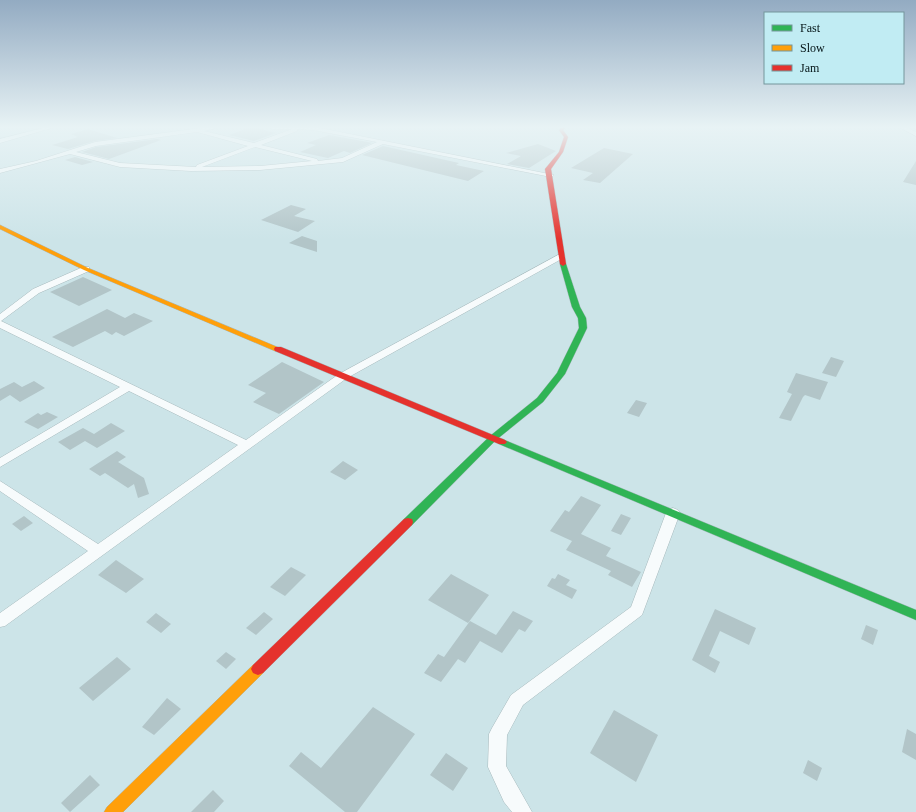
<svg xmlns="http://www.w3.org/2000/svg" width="916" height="812" font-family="Georgia,serif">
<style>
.building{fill:#b2c5c8}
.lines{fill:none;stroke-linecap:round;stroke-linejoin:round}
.street-casing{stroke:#a6b9bc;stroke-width:1}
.fast-casing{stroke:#a6b9bc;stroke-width:1}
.slow-casing{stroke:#a6b9bc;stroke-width:1}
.jam-casing{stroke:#a6b9bc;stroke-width:1}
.street{fill:#f7fbfc;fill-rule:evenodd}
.fast{fill:#30b455;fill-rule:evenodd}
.slow{fill:#ff9f0a;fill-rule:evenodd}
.jam{fill:#e5322d;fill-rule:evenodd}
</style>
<rect width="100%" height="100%" fill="#cce4e8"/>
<path class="building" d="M251,127L260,129L276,133L254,141L229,135Z
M88,129L117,138L95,141L68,149L52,145L78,137L71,134Z
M329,135L368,142L372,143L350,153L344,151L328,158L300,152L316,145L307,143Z
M157,139L161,140L109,159L82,152L96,147Z
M538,144L556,151L529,168L507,164L521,156L506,153Z
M383,146L459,163L456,165L484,171L468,181L362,155Z
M604,148L633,154L600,183L583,180L593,173L571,168Z
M75,157L93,162L82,165L65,160Z
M916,161V185L903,182Z
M291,205L306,209L294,216L315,221L298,232L261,220Z
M302,236L317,241V252L289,243Z
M83,277L112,290L79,306L50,292Z
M107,309L125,318L134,313L153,321L124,336L116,332L112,335L105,331L73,347L52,337Z
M831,357L844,361L836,377L822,373Z
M282,362L324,382L279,414L253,402L266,393L248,385Z
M796,373L828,382L820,400L805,395L803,397L791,421L779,418L792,394L787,392Z
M34,381L45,388L20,402L10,395L0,401V389L14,382L22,387Z
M636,400L647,403L639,417L627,413Z
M47,412L58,417L38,429L24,422L38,413L41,415Z
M111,423L125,431L97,448L85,441L70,450L58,442L83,428L94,434Z
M117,451L126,457L118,462L144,478L149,494L138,498L134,484L128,488L105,473L100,476L89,469Z
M343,461L358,470L345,480L330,472Z
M581,496L601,505L581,534L611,548L606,556L641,572L632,587L608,575L611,571L566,550L572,541L550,531L565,510L569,512Z
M621,514L631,518L621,535L611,531Z
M24,516L33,523L21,531L12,524Z
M116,560L144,579L126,593L98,575Z
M291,567L306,575L285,596L270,587Z
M451,574L489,595L468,623L428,600Z
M558,574L570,580L566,585L577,590L572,599L547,586L552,578L555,579Z
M715,609L756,628L749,645L720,631L709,656L720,662L715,673L692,660Z
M513,611L533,621L525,632L519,629L502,653L480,641L465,663L458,659L441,682L424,673L438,654L444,657L470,621L496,635Z
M264,612L273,619L256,635L246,628Z
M156,613L171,624L161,633L146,622Z
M866,625L878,630L873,645L861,639Z
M226,652L236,659L226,669L216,661Z
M117,657L131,669L93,701L79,688Z
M167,698L181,709L154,735L142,727Z
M373,707L415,734L357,812H345L289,766L301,752L321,768Z
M614,710L658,735L636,782L590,753Z
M907,729L916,734V760L902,752Z
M446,753L468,768L453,791L430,775Z
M808,760L822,768L817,781L803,773Z
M90,775L100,785L70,812L61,803Z
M213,790L224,801L214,812H191Z"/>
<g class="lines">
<defs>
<path id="street" d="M47,127H55L0,143V139Z
M209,127H220L204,131L254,143L292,129H273L270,127H315L554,175L551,177L383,144L343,162L260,170L191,171L120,167L70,154L0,173V169L36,161L95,142ZM297,129L313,130L377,142L342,158L318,161L317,159L261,145L297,131ZM197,132L248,146L197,165L196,167L120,163L76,152L96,146ZM255,147L312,161L260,166L202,167Z
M899,127H906L916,132V136Z
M558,255H561L565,257L347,378L5,626L0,627V613L88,551L0,491V481L98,544L238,445L129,391L0,467V458L120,387L0,328V314L33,289L83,267H89V271L39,293L1,321L246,440L339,374Z
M673,508L678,510L680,513L642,615L523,705L507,735L506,766L532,812H512L504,802L488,767L489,734L492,728L511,695L631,607L666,513L668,510Z"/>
<path id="fast" d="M563,262L566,264L580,307L586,318L587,328L565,374L543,402L496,440L412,525L408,526L404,525L403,522L404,519L490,436L537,398L557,373L579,328L578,318L572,307L560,264Z
M502,439L916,610V620L499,444L497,442L499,440Z"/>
<path id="slow" d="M0,225L88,268L282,349L281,351H275L84,270L0,229Z
M258,663L263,665L265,669L263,673L123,812H104L107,807L253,665Z"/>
<path id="jam" d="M562,127H566L563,130L568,137L563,152L551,169L566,264L563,266L560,264L545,169L559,152L564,137L559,130Z
M275,347H281L505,440L507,442L505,444H499L275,351L274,349Z
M408,518L412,519L413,522L412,525L263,673L258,675L253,673L251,669L253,665L404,519Z"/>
</defs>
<use href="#street" class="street-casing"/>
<use href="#fast" class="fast-casing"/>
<use href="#slow" class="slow-casing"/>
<use href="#jam" class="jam-casing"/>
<use href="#street" class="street"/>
<use href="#fast" class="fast"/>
<use href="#slow" class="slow"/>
<use href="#jam" class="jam"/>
</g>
<linearGradient id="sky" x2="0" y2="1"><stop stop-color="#93abc2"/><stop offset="0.53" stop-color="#e8f3f5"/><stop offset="1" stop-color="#e8f3f5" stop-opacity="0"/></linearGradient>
<rect width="916" height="240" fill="url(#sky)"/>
<rect x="764" y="12" width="140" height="72" fill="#c1ecf3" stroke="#75969b"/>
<rect x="772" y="25" width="20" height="6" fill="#30b455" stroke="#75969b"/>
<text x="800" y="32" font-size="12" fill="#041416">Fast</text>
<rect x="772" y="45" width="20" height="6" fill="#ff9f0a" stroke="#75969b"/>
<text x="800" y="52" font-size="12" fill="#041416">Slow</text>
<rect x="772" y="65" width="20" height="6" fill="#e5322d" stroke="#75969b"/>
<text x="800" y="72" font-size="12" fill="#041416">Jam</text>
</svg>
